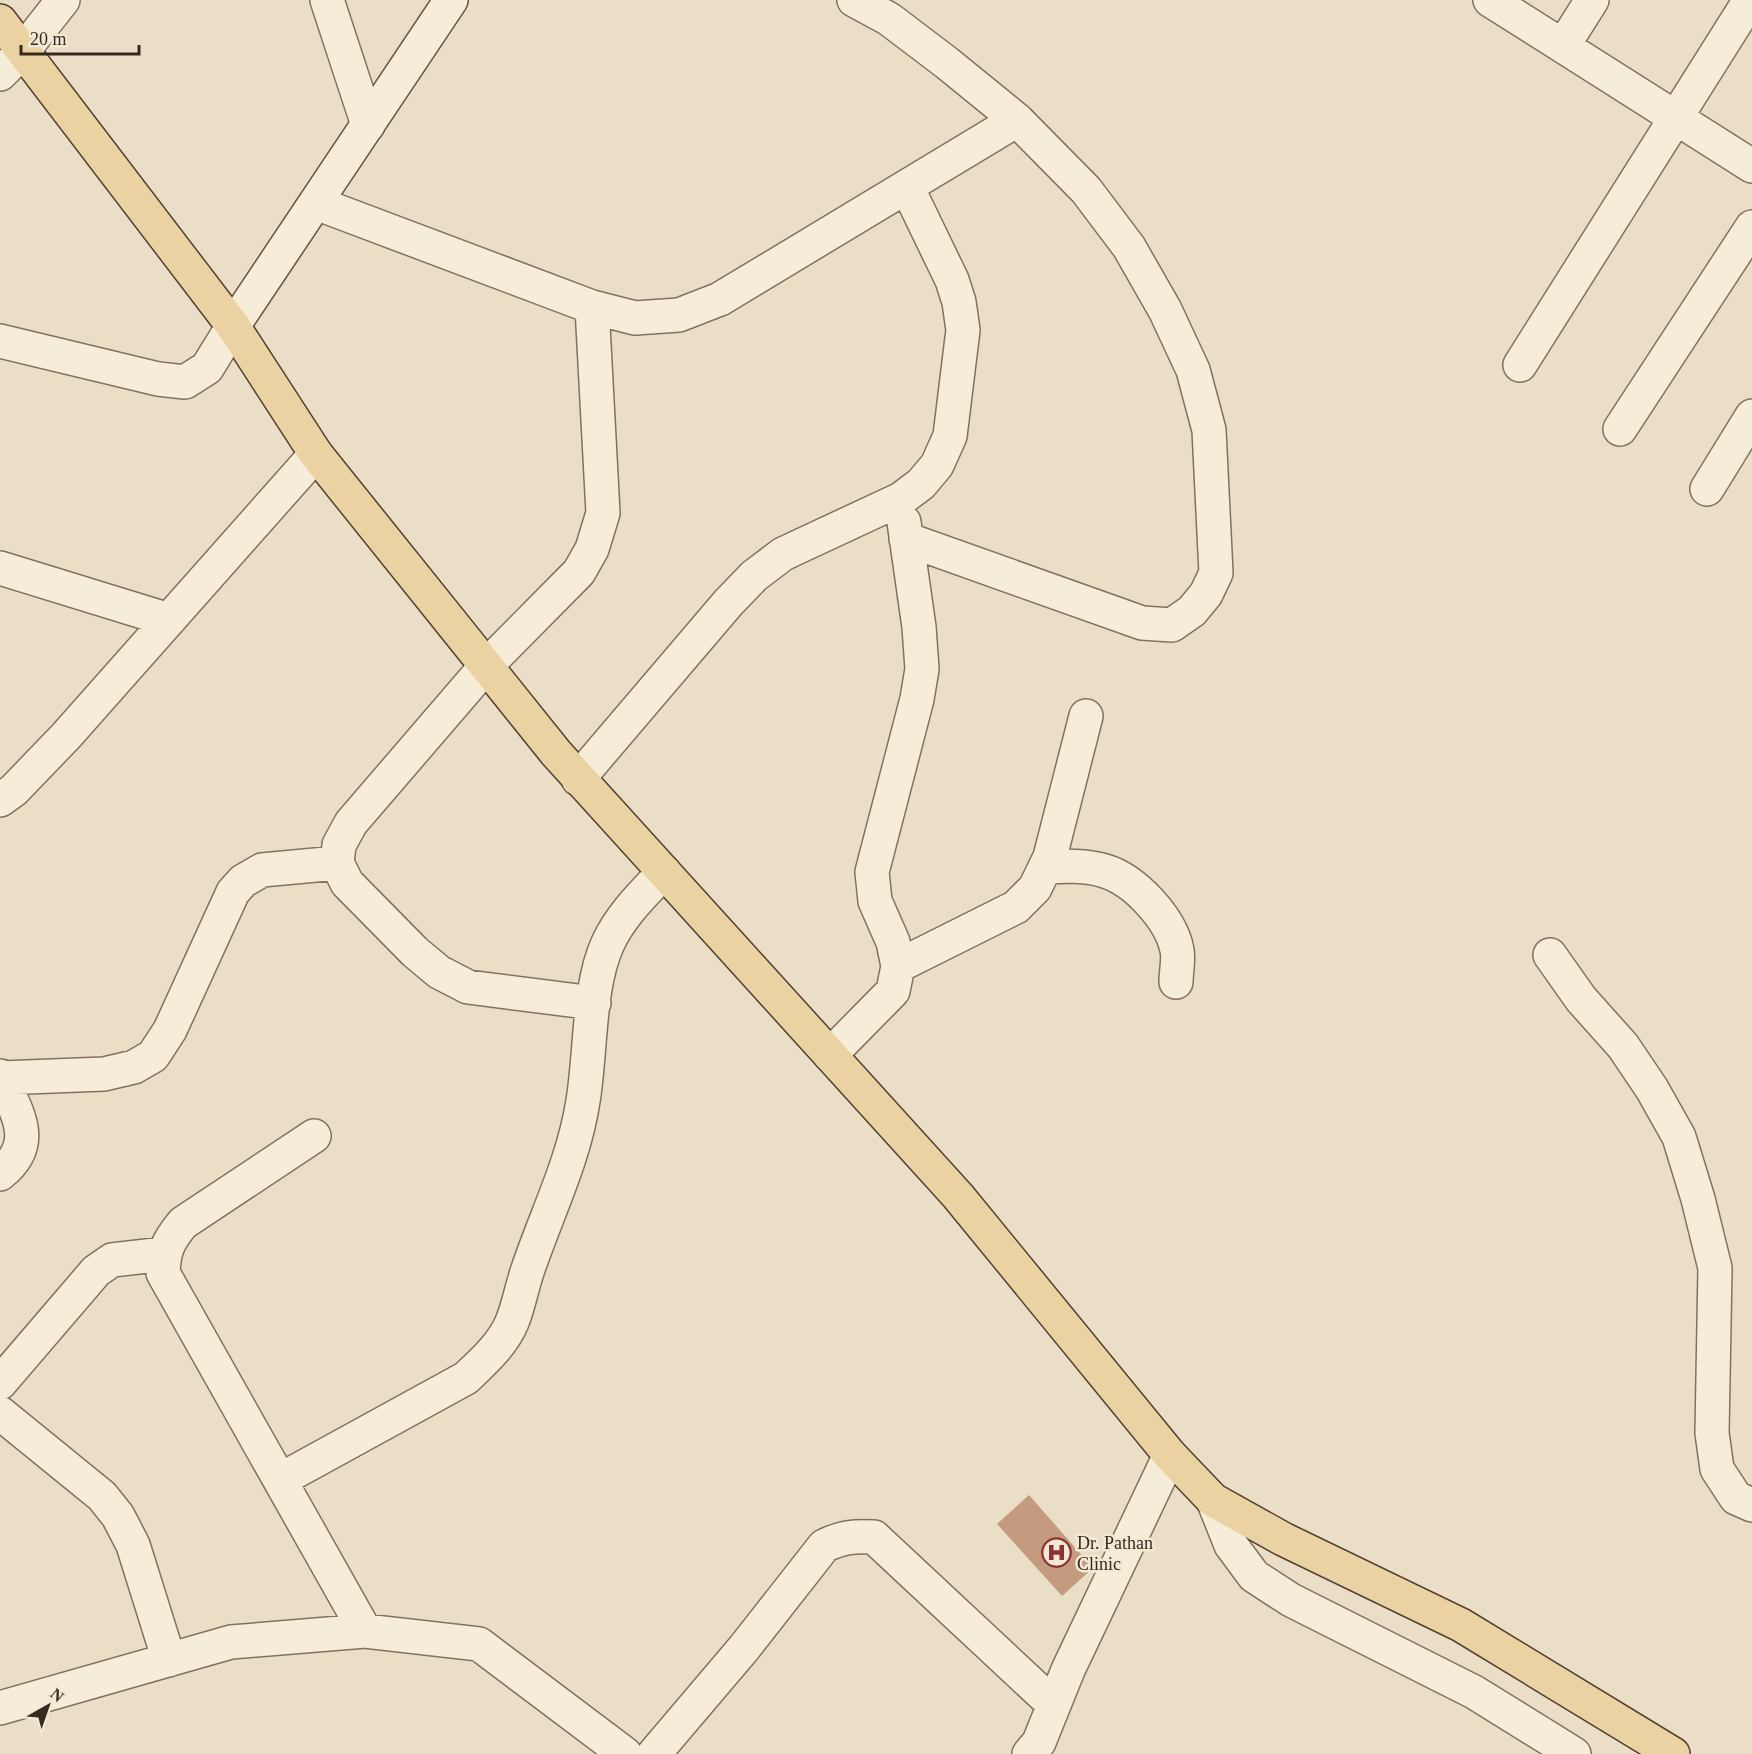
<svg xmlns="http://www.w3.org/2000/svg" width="1752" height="1754" font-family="'Times New Roman',serif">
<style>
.building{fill:#c59b7f}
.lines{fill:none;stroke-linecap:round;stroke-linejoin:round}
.street-casing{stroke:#84715d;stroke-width:36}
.secondary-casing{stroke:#665341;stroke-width:36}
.primary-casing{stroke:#524031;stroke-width:36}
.street{stroke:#f6edd9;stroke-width:33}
.secondary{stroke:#f6edd9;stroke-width:33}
.primary{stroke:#ead2a2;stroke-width:33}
.labels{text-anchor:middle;stroke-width:5;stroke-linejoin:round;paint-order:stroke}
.poi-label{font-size:18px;fill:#362a20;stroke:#f2e9d5;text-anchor:start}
</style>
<rect width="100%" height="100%" fill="#eadfc6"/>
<path class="building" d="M1029,1495L1093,1568L1062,1596L997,1524Z"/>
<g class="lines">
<defs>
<path id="street" d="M327,0L368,125
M854,0L889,19L947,63L1017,120L1086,190L1129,247L1165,310L1193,370L1209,430L1216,573L1206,594L1192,611L1172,625L1142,623L906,539
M1490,0L1752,166
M1563,46L1592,0
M0,74L23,51L63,0
M316,203L592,307L635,318L679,315L720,299L1017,120
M592,307L603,513L592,549L579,572L486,666L351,823L339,845L337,863L347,883L415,952L439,972L468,987L594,1003
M0,341L158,379L185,382L207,368L233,326
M1520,365L1750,0
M1620,429L1752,227
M1707,489L1752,416
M0,568L169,620
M578,779L728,603L754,576L783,554L901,499L921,484L937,465L950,436L963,330L959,302L952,280L907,187
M0,800L14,790L66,736L316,454
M1046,867C1065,866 1086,865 1105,871C1135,880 1171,919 1177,950C1179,959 1176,972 1176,982
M1550,955L1581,999L1623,1046L1652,1089L1679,1137L1698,1199L1715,1268L1712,1433L1717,1469L1736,1498L1752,1505
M898,966L1016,907L1035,888L1050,857L1086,716
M830,1055L893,991L898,966L893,942L875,901L872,872L917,699L922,669L919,627L904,522
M0,1076C17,1113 39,1143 0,1174
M1,1078L104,1074L134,1067L153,1056L170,1030L233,892L243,881L262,870L337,863
M314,1136L183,1223C168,1241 164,1250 163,1273L365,1631
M0,1383L96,1271L112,1260L164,1254
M0,1413L102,1496L118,1516L133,1545L169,1660
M280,1480L466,1378C483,1362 503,1344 512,1322C519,1305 522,1286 528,1269C547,1213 574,1160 583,1101C591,1053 588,986 608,943C621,915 643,894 664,872
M1213,1500L1231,1545L1254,1576L1291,1600L1474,1692L1574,1754
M0,1708L231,1642L365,1631L479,1644L625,1754
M654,1754L744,1648L824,1546C842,1537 854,1536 874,1537L1054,1705
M1029,1754L1039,1742L1068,1670L1170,1455"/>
<path id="secondary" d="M233,326L451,0"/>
<path id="primary" d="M0,21L233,326L316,454L556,753L958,1196L1170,1455L1213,1500L1283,1539L1461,1625L1673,1754"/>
</defs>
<use href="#street" class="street-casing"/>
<use href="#secondary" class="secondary-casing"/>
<use href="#primary" class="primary-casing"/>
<use href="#street" class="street"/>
<use href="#secondary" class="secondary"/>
<use href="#primary" class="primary"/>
</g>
<defs>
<symbol id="hospital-ring" viewBox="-11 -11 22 22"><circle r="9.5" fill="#f2e9d5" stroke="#8e3335" stroke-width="1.5"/><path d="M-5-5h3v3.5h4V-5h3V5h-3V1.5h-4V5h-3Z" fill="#8e3335"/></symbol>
</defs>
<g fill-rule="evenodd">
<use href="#hospital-ring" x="1040" y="1536" width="33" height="33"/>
</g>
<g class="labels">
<g class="poi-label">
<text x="1077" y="1549">Dr. Pathan<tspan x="1077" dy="21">Clinic</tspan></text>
</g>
</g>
<g transform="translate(48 1706) rotate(40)" stroke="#f2e9d5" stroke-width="4.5" paint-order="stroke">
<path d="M0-4.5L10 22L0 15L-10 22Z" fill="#362a20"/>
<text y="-9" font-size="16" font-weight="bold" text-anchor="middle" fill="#362a20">N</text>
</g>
<path d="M21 45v9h118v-9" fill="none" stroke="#362a20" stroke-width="3"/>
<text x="30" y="45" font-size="18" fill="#362a20" stroke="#f2e9d5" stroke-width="4.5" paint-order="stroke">20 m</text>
</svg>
